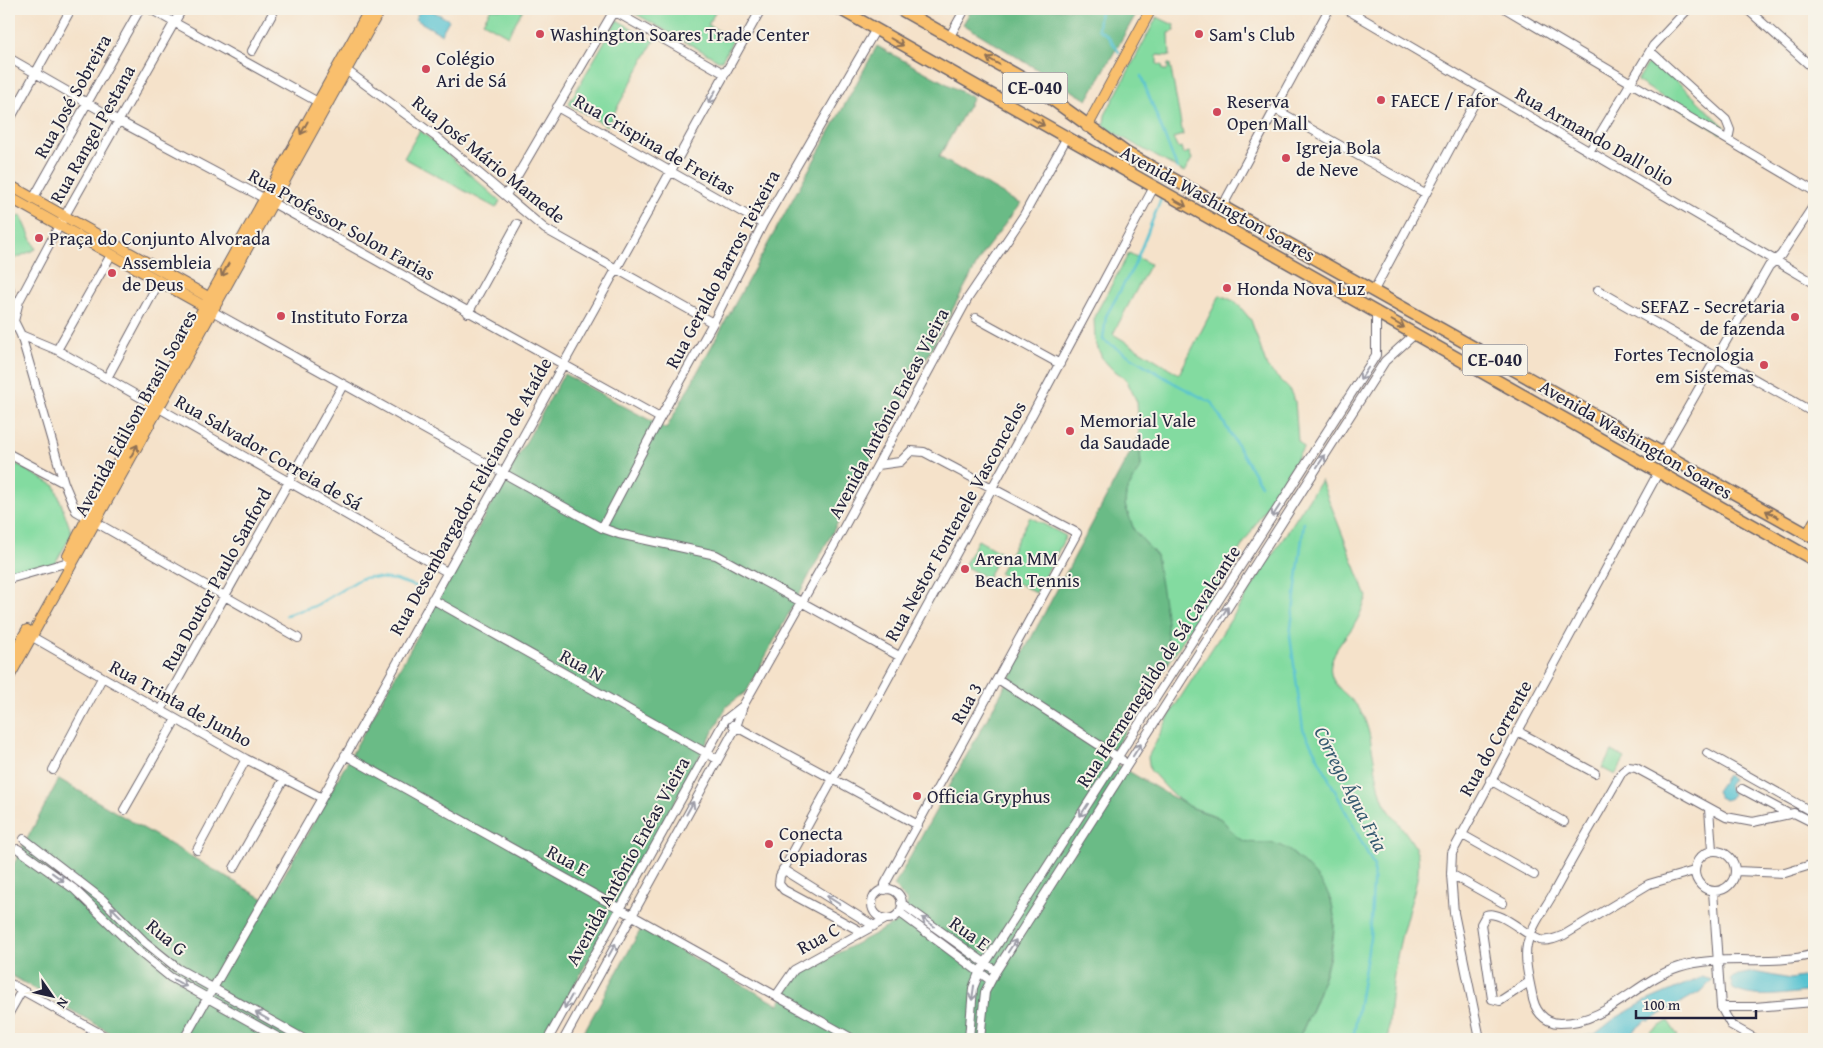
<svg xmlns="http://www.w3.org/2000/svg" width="1823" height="1048" font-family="'Gentium Book Plus',serif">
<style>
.green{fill:#83dba0;stroke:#527e6e}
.forest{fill:#6abb86;stroke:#466e60}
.water{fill:#58c3d1;stroke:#3d7286}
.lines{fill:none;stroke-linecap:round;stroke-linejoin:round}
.stream{stroke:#58c3d1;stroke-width:2.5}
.minor-casing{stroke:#6c656d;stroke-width:10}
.major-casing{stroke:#6c656d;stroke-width:12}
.highway-casing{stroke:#6c656d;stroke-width:14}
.minor{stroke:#fff;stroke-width:8}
.major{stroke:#f9bf6d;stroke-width:10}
.highway{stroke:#f9bf6d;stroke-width:11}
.oneway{stroke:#8e7054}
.oneway2{stroke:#9c9ca7}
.poi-dot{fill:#d1495b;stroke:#f7f3e8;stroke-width:2}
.labels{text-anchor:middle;stroke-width:4;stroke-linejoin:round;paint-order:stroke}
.shield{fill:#f7f3e8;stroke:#62616f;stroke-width:1}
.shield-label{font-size:18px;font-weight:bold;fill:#22223b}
.poi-label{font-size:19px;fill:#22223b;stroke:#f7f3e8;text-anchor:start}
.street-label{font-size:19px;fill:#22223b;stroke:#f7f3e8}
.water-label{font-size:20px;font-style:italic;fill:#355a70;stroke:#f7f3e8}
</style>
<rect width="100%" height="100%" fill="#f7f3e8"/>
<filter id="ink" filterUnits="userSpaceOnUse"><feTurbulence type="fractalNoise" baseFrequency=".02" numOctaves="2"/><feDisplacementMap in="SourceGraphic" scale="10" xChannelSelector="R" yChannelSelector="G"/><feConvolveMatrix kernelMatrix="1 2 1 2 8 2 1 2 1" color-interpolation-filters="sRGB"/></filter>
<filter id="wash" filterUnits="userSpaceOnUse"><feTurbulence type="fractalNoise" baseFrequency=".0096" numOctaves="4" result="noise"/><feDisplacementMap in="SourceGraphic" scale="20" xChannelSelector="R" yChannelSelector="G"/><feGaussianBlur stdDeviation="1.12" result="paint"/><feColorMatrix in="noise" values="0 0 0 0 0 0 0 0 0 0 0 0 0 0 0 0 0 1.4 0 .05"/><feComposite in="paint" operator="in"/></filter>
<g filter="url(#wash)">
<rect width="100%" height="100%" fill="#f5e2ca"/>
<path class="green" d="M491,9H523L508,36L483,22Z
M627,9H717L708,25L734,39L722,60H718Z
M1157,17L1174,25L1175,31L1169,33L1170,56L1157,55V64L1162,65L1163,70H1168V64H1170L1183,135L1173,138L1178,148L1181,147L1183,154L1189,152L1192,159L1184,172L1109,130L1104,125L1105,115Z
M617,20L654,41L607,126L570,105L569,103Z
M1652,57L1725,127L1721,134L1637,81Z
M420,130L500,201L496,208L404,158Z
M21,215L36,249L14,259L9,247V221Z
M1129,253L1150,264L1113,334L1179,374L1220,295L1236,302L1251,320L1267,367L1289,389L1295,401L1298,441L1304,447L1168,664L1156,555L1134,530L1125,505L1126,493L1141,466L1137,402L1126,379L1111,368L1102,358L1095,341L1094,317Z
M11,461L55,486L72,534L54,565L9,572V465Z
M1321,480L1367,597C1363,605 1361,614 1356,622C1348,636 1334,647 1331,664C1327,686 1350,694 1360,710C1374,732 1373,775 1384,802C1391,816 1417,843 1418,856C1421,878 1410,902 1405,923C1394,961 1390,999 1388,1039H1298C1315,1007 1344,937 1331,901C1325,884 1301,859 1287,849C1272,839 1250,847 1239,839C1232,834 1228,825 1221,819C1212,813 1199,811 1189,806C1174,799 1162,782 1150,770L1148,757L1173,709Z
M1030,517L1066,536L1036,593L999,573Z
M978,540L1001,553L987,578L964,566Z
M1612,751L1625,758L1615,775L1602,768Z
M1668,1021L1678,1036L1674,1039H1640Z"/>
<path class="forest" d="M972,9H1139L1087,100L963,24Z
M877,46L973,98L939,157L1020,204L983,253L747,691L727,706L545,1039H121L9,974V873L59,779L269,902L564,374L666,429Z
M1139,436L1141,466L1126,493L1125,505L1134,530L1156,555L1167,621L1168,664L1108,759C1134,774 1160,791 1187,805C1197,811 1209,813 1219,818C1227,823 1232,834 1240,839C1253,847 1273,838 1287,849C1303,862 1325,882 1331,901C1343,938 1315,1006 1298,1039H580L641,929L779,1005L796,975L901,920L908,902L894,886L1013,672Z"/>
<path class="water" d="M421,9H429L449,20L441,34L415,19Z
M1727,775L1733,779L1728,786L1732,794L1730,798L1725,800L1719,797L1716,791Z
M1754,972L1790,979L1814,975V991C1788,993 1757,1001 1733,989L1730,979L1738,975Z
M1702,977L1712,980L1703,990L1649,1021L1647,1020L1633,1031V1033L1621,1039H1571L1595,1034L1614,1019L1644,1002Z"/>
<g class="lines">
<path class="stream" d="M1100,9L1098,29L1107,35L1119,52
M1141,76L1177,168
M1161,199L1134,266L1106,316L1103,340L1174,383L1212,403L1261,485
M1304,522L1290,636L1303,729L1374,866L1370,938L1353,1039
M286,615L315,606L360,579L369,577L396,580L418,587"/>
</g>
</g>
<g filter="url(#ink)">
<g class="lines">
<defs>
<path id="minor" d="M150,9L318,102
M1346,9L1814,283
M1506,9L1814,191
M1747,9L1814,69
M950,36L965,9
M252,51L275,9
M1650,51L1726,120L1730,130L1728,140
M9,58L117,120L273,203L660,418
M346,70L435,136L545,229L713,323
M557,107L763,224
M1275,109L1425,193
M9,121L71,9
M1589,152L1653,46L1688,9
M506,195L612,14H619L725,74
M33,199L140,9
M1222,207L1329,9
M9,286L14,321L21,335L64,483L76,511L298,638
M1598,290L1814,413
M1373,292L1482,89
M212,311L602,528L619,534L716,555L899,656
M468,313L517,224
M976,318L1060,364
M9,330L14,321L19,301L59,226L182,9
M21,335L57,350L447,572
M57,350L111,255
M107,378L159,282
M1662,453L1769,266L1781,255L1814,205
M9,454L64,483
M878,465L900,462L911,451L924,452L1077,533L885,884V890
M602,528L660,418L713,323L763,224L876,29
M9,579L65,563L70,566
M432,599L717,759
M29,635L246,759L322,798
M998,679L1122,760
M161,710L343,385
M733,725L918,825
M1517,731L1595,773
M1707,753L1814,813
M345,755L853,1039
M53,770L102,678
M1490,780L1564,822
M1742,789L1787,813
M1709,809L1712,850
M124,810L176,719
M1814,823L1794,813L1753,822L1726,817L1636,768L1628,767L1622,772C1599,813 1575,853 1553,894C1544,910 1531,927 1527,945C1524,960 1529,979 1532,994C1534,1009 1543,1023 1560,1023C1608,1023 1637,980 1679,967C1723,953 1770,967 1814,954
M1461,834L1534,875
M24,839L103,900L145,942L177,968L304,1039
M18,849L74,889L137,950L170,977L281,1039
M197,850L246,759
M1695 871a20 20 0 1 1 40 0a20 20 0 1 1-40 0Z
M234,868L284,779
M783,869L874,926
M1736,871L1785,873L1814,864
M1451,874L1503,903
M872 904a15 15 0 1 1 30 0a15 15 0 1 1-30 0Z
M1713,891L1721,1007L1731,1025L1756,1039
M901,903L996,971
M899,912L990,980
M862,932L784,890L779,884L780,876L1033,413L1154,187
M1529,982L1500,1001L1492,999L1481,924L1486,915C1500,909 1526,936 1540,940C1548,942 1557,938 1564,935L1649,884L1694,871
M9,983L110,1039
M776,996L794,970L886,919
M1721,1007H1755L1814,1002
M9,1013L22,990
M88,1039L93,1030
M184,1039L322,798L761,9
M548,1039L725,720L743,706
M564,1039L736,727L743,706L838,538L968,298L1024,215L1066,139
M969,1039L973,988L979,973L1376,355V311
M980,1039L985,992L996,971L1385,361L1415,334
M1480,1039L1454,913L1451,874L1452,853L1658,473"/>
<path id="major" d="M1087,127L1151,9
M9,185L210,298L211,303
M9,197L209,309
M1808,534L1814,522
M68,556L87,518L370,9
M9,662L27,630
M9,677L380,9"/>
<path id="highway" d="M840,9L1814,560
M900,9L1024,79L1125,152L1814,538"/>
</defs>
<use href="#minor" class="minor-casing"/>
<use href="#major" class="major-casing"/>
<use href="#highway" class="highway-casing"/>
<use href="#minor" class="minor"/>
<use href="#major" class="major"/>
<use href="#highway" class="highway"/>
</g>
<defs><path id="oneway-shaft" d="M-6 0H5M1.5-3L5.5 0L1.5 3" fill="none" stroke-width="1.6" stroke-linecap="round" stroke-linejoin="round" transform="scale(1.25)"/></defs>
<g class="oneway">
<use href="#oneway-shaft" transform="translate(897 42) rotate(30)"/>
<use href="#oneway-shaft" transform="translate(993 61) rotate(-150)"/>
<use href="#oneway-shaft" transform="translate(1038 122) rotate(30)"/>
<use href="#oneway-shaft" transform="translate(304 128) rotate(119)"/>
<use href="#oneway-shaft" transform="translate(1180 203) rotate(29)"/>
<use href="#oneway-shaft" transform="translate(225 270) rotate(119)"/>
<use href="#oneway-shaft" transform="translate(1398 324) rotate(30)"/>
<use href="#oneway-shaft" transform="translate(134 451) rotate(-61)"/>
<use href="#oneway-shaft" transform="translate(1772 514) rotate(-151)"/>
</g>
<g class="oneway2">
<use href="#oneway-shaft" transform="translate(712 97) rotate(119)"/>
<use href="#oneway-shaft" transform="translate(1364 374) rotate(123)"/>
<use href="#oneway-shaft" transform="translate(1321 461) rotate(-57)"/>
<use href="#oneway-shaft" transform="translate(1276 511) rotate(123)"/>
<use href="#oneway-shaft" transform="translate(1224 613) rotate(-57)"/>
<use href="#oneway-shaft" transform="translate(1137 750) rotate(-57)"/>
<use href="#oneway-shaft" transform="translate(690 808) rotate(-61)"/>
<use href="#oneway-shaft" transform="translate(1084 810) rotate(123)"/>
<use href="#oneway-shaft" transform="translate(58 877) rotate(36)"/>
<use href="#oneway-shaft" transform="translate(833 900) rotate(-148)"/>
<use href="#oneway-shaft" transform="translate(116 912) rotate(-135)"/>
<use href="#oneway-shaft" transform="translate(928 922) rotate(-144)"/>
<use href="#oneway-shaft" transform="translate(1012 946) rotate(-57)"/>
<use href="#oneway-shaft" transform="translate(612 950) rotate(-61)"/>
<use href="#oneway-shaft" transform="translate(180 983) rotate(29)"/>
<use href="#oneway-shaft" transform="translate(973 993) rotate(98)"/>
<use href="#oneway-shaft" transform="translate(568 1002) rotate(119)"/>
<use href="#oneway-shaft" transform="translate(262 1016) rotate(-151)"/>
</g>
</g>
<g class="poi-dot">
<circle cx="540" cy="34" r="5"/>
<circle cx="1199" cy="34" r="5"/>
<circle cx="426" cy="69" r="5"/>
<circle cx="1381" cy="100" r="5"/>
<circle cx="1217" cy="112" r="5"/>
<circle cx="1286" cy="158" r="5"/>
<circle cx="39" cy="238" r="5"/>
<circle cx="112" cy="273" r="5"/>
<circle cx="1227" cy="288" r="5"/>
<circle cx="281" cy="316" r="5"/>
<circle cx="1795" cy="317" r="5"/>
<circle cx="1764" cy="365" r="5"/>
<circle cx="1070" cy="431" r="5"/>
<circle cx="965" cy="569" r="5"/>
<circle cx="917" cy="796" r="5"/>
<circle cx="769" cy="844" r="5"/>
</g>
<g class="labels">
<g class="shield">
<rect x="1002.5" y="72.5" width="65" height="31" rx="4"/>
<rect x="1462.5" y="344.5" width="65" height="31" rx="4"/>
</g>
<g class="shield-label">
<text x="1035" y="94">CE-040</text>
<text x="1495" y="366">CE-040</text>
</g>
<g class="poi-label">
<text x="550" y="41">Washington Soares Trade Center</text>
<text x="1209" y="41">Sam's Club</text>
<text x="436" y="65">Colégio<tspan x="436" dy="22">Ari de Sá</tspan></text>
<text x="1391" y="107">FAECE / Fafor</text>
<text x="1227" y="108">Reserva<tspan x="1227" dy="22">Open Mall</tspan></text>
<text x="1296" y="154">Igreja Bola<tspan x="1296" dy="22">de Neve</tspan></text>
<text x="49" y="245">Praça do Conjunto Alvorada</text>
<text x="122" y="269">Assembleia<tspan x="122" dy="22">de Deus</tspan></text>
<text x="1237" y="295">Honda Nova Luz</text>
<text x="1785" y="313" text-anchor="end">SEFAZ - Secretaria<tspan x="1785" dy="22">de fazenda</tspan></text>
<text x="291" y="323">Instituto Forza</text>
<text x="1754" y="361" text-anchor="end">Fortes Tecnologia<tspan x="1754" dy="22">em Sistemas</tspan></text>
<text x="1080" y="427">Memorial Vale<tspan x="1080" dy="22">da Saudade</tspan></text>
<text x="975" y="565">Arena MM<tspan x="975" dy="22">Beach Tennis</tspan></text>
<text x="927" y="803">Officia Gryphus</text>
<text x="779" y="840">Conecta<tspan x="779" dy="22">Copiadoras</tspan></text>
</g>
<g class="street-label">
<text transform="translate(72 96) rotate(-61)" y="7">Rua José Sobreira</text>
<text transform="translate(92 134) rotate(-61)" y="7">Rua Rangel Pestana</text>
<text transform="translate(1595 136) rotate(30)" y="7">Rua Armando Dall'olio</text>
<text transform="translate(655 144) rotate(30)" y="7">Rua Crispina de Freitas</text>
<text transform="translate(489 159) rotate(39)" y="7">Rua José Mário Mamede</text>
<text transform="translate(1218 203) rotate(29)" y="7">Avenida Washington Soares</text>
<text transform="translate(342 224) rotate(29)" y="7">Rua Professor Solon Farias</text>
<text transform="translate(722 269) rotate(-62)" y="7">Rua Geraldo Barros Teixeira</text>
<text transform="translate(135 413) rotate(-61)" y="7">Avenida Edilson Brasil Soares</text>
<text transform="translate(888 413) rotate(-62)" y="7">Avenida Antônio Enéas Vieira</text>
<text transform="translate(1636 439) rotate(30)" y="7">Avenida Washington Soares</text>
<text transform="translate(269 452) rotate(30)" y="7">Rua Salvador Correia de Sá</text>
<text transform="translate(470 496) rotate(-61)" y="7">Rua Desembargador Feliciano de Ataíde</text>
<text transform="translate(955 521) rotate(-61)" y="7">Rua Nestor Fontenele Vasconcelos</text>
<text transform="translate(216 579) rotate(-61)" y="7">Rua Doutor Paulo Sanford</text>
<text transform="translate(582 665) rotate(29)" y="7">Rua N</text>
<text transform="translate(1158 666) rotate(-57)" y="7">Rua Hermenegildo de Sá Cavalcante</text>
<text transform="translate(181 703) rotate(29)" y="7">Rua Trinta de Junho</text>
<text transform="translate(966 703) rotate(-61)" y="7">Rua 3</text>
<text transform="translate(1495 738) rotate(-61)" y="7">Rua do Corrente</text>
<text transform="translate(568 860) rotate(29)" y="7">Rua E</text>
<text transform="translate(627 861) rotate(-61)" y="7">Avenida Antônio Enéas Vieira</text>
<text transform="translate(970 933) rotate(36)" y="7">Rua E</text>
<text transform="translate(167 937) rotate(40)" y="7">Rua G</text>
<text transform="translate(818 938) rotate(-29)" y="7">Rua C</text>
</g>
<g class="water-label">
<text transform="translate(1351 789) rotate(63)" y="7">Córrego Água Fria</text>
</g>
</g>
<rect width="1823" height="1048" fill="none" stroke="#f7f3e8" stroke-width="30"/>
<g transform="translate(52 996) rotate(124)" stroke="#f7f3e8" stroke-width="4" paint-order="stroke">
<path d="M0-4L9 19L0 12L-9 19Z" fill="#22223b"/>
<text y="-8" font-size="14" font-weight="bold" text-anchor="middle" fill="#22223b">N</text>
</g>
<path d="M1636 1010v8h120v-8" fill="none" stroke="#22223b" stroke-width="2.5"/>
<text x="1643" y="1010" font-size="15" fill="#22223b" stroke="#f7f3e8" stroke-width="4" paint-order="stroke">100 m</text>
</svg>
